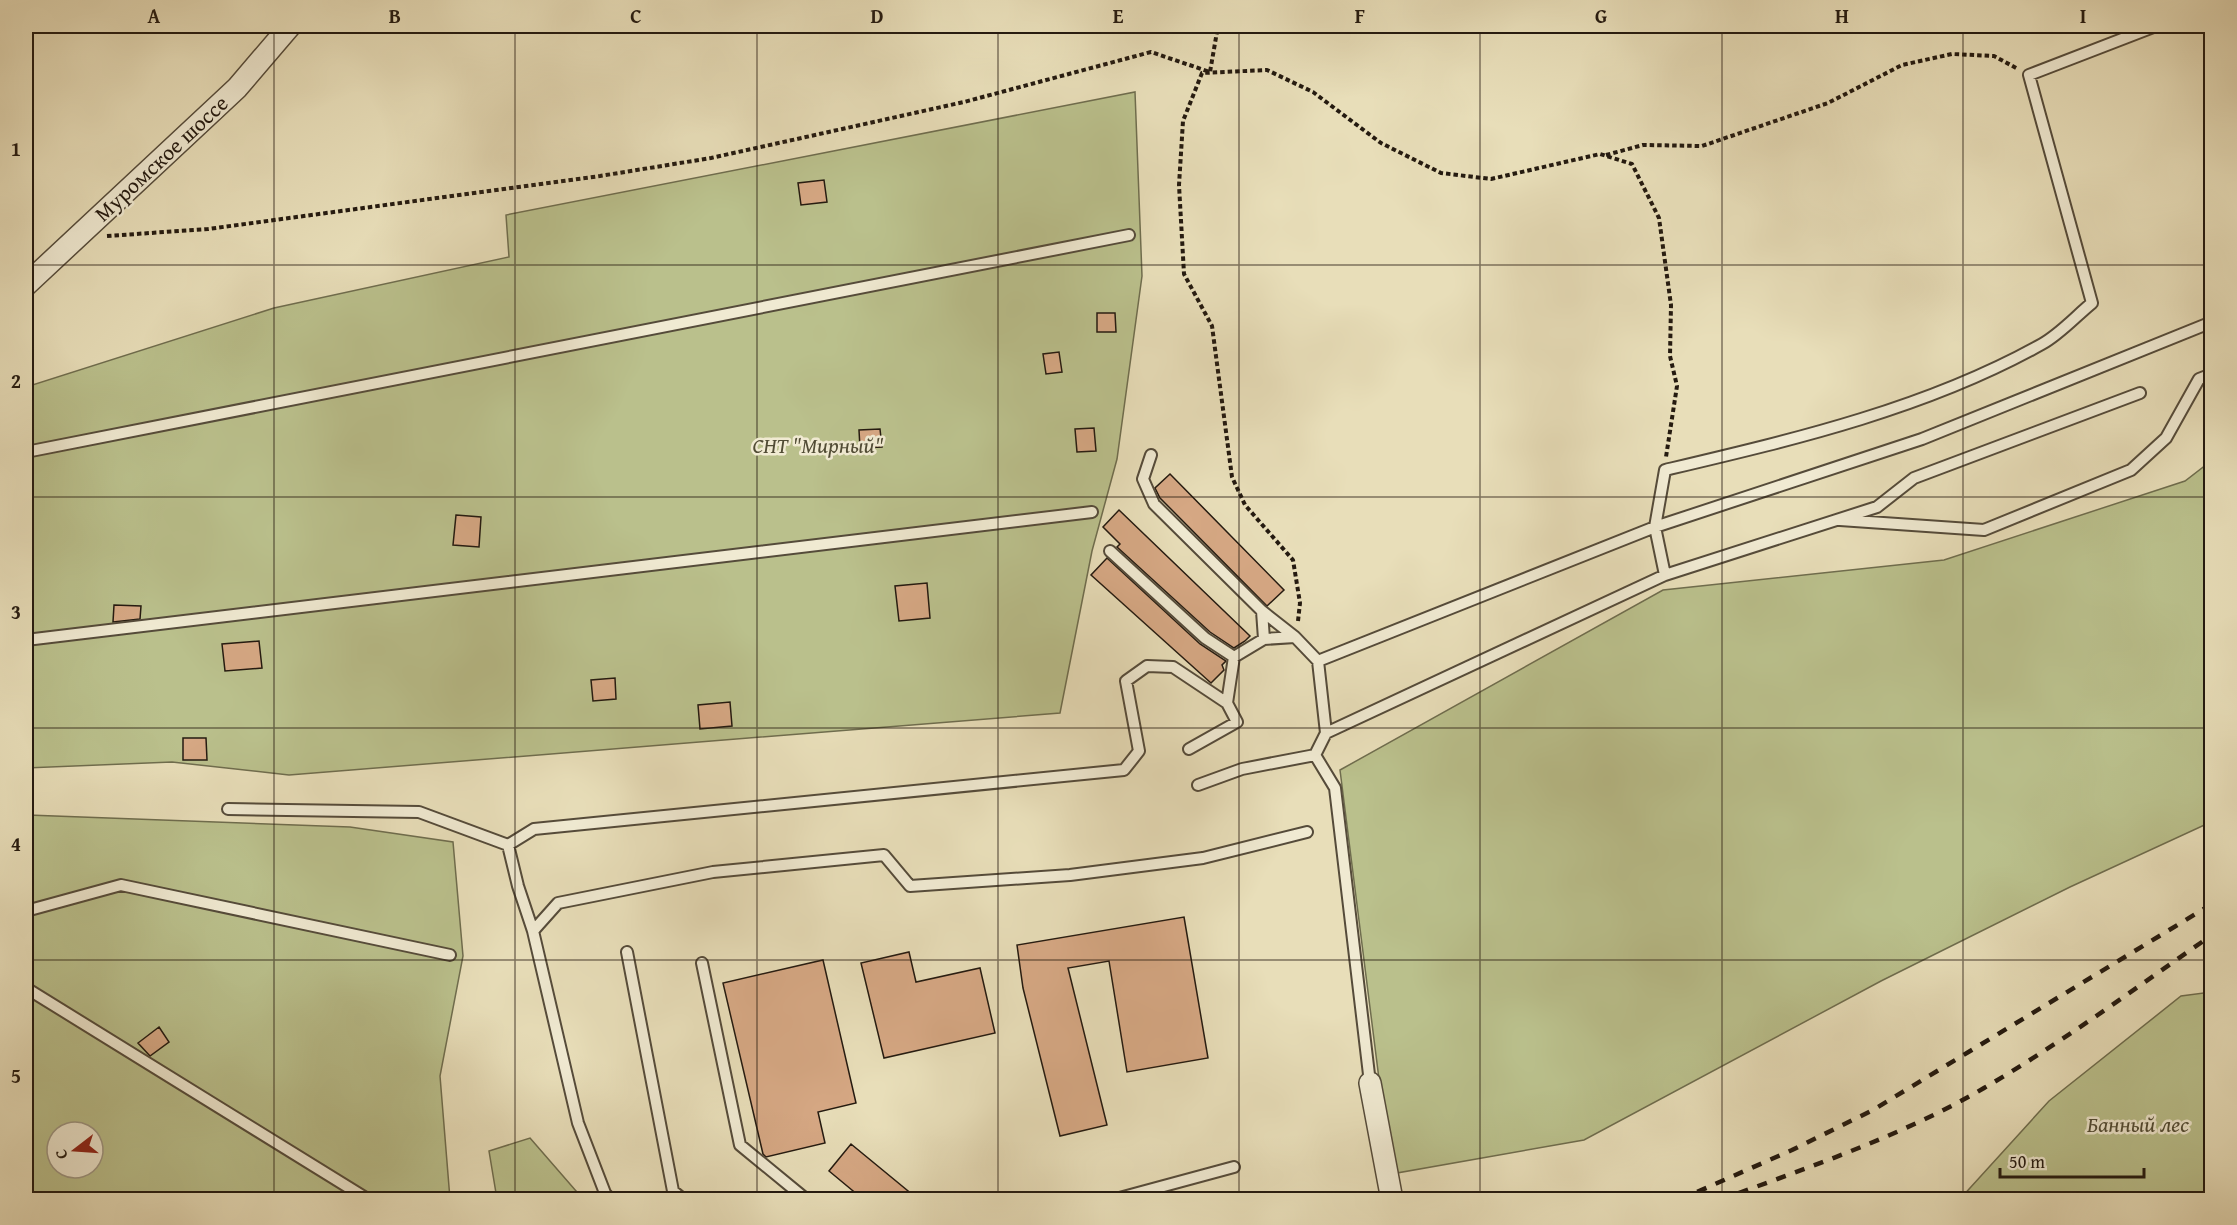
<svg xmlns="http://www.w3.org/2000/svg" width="2237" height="1225" font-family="'Gentium Book Plus',serif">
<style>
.green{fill:#bac08c;stroke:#6f6d4e;stroke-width:1.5;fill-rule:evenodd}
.building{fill:#d6a884;stroke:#241a10;stroke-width:1.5}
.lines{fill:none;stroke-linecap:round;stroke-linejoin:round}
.service-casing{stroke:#554b3a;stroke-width:14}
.minor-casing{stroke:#554b3a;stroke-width:24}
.path{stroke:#241a10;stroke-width:4;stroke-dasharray:4.5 3;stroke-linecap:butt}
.service{stroke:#f0ead2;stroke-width:10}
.minor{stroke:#f0ead2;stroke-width:21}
.rail{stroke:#241a10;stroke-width:4.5;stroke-dasharray:10 10;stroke-linecap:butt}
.grid{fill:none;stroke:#241a10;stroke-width:1.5;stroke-opacity:0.55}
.labels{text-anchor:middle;stroke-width:5;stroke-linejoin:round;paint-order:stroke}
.street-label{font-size:22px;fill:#241a10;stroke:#f0ead2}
.park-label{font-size:22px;font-style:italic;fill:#514c35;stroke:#f0ead2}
.neatline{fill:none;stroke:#241a10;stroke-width:2}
.grid-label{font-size:20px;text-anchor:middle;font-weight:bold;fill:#241a10}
</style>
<rect width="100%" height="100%" fill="#e8deb9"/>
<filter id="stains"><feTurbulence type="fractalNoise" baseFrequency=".00333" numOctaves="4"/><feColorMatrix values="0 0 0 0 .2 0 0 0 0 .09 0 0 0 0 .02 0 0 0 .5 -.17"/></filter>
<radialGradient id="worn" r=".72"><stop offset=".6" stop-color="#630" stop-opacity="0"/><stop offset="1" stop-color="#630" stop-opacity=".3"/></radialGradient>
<path class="green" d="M1135,92L1142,276L1117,459L1092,551L1060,713L289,775L172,762L26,768V387L274,308L509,257L506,215Z
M2211,461V822L2070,887L1881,981L1584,1140L1391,1174L1340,770L1663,590L1944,560L2185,481Z
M26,805L28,815L350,827L453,842L463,956L440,1076L450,1199H26ZM57,1132H93V1168H57Z
M2211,992V1199H1960L2049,1101L2181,996Z
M530,1138L583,1199H497L489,1151Z"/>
<path class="building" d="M824,180L827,202L801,205L798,183Z
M1097,313H1115L1116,332H1097Z
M1059,352L1062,372L1046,374L1043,354Z
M1094,428L1096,451L1077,452L1075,429Z
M880,429L882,447L860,448L859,430Z
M1170,474L1284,590L1267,606L1160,498L1155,488Z
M1119,510L1250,636L1245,641L1234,648L1210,632L1117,547L1120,544L1103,527Z
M456,515L481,517L479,547L453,545Z
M1107,558L1200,644L1226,661L1222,665L1224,670L1211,683L1091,575Z
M927,583L930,618L899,621L895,586Z
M114,605L141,606L140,619L113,622Z
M259,641L262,668L225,671L222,644Z
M615,678L616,699L593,701L591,680Z
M730,702L732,726L700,729L698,705Z
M183,738H206L207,760H183Z
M1184,917L1208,1058L1127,1072L1109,961L1068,968L1107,1125L1060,1136L1023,988L1017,945Z
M909,952L916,982L980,968L995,1033L884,1058L861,963Z
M823,960L856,1103L818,1112L825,1143L766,1157L763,1154L723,983Z
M159,1027L169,1042L150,1056L138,1043Z
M851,1144L919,1200H864L829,1171Z"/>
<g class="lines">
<defs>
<path id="service" d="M26,452L1129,235
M1151,455L1143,479L1154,504L1262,611L1264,639
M1840,520L1984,530L2131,470L2166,438L2199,379L2212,374
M1110,551L1205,638L1234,657
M1665,575L1655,527L1665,470C1792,440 1926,409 2042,344C2060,334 2076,316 2092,303L2029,75L2156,26
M1262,611L1295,637
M26,640L1092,512
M1318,661L1655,527L1922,439L2212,322
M1326,733L1665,575L1877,507L1914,478L2140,393
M1189,749L1237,722L1227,703
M1315,755L1335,788L1370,1083
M228,809L419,812L508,845L518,886L533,931L578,1123L605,1193L611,1200
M508,845L534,829L1124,770L1139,751L1126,681L1147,666L1173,667L1227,703L1234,657L1264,639L1295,637L1318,661L1326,733L1315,755L1242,769L1198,785
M26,911L121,885L450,955
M533,931L558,903L713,872L884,855L910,886L1070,875L1203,858L1307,832
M627,952L673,1191L684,1200
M702,963L740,1145L807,1200
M26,988L369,1200
M1112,1200L1234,1167"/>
<path id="minor" d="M26,285L237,88L290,26
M1370,1083L1392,1200"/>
</defs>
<use href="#service" class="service-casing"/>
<use href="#minor" class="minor-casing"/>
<path class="path" d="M1606,155L1643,145L1702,146L1828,103L1902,65L1952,54L1994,56L2018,69
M107,236L208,229L600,176L711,158L964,102L1151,52L1210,72L1218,26
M1298,621L1300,603L1293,560L1245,505L1232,477L1212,326L1184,274L1179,185L1183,121L1202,73L1267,70L1313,92L1381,143L1441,173L1491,179L1600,154L1632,164L1659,218L1671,305L1670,356L1677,386L1666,457"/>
<use href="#service" class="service"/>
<use href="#minor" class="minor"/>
<path class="rail" d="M1679,1200L1792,1150L1873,1110L2212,904
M1720,1200C1809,1167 1902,1136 1984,1088C2063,1042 2137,987 2212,935"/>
</g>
<path class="grid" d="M274,26V1200M515,26V1200M757,26V1200M998,26V1200M1239,26V1200M1480,26V1200M1722,26V1200M1963,26V1200M26,265H2212M26,497H2212M26,728H2212M26,960H2212"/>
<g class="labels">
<g class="street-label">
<text transform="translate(161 158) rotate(-43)" y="8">Муромское шоссе</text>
</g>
<g class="park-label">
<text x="818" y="453">СНТ "Мирный"</text>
<text x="2138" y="1132">Банный лес</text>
</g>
</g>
<rect width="2237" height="1225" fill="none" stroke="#e8deb9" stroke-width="66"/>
<g transform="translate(75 1150) rotate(253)"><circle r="28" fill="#f0ead2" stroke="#9e9784" stroke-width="1.5"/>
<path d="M0-4.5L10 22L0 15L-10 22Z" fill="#8f2418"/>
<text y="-9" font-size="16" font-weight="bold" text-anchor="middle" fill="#241a10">С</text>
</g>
<path d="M2000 1168v9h144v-9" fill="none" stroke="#241a10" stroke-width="3"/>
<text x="2009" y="1168" font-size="18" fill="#241a10" stroke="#f0ead2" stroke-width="4.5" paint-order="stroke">50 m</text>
<rect x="33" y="33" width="2171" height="1159" class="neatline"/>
<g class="grid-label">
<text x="154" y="23">A</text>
<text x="395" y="23">B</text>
<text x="636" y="23">C</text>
<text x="877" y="23">D</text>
<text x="1118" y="23">E</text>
<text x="1360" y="23">F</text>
<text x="1601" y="23">G</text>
<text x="1842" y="23">H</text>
<text x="2083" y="23">I</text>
<text x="16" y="156">1</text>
<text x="16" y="388">2</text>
<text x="16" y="619">3</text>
<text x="16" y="851">4</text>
<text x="16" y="1083">5</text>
</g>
<rect width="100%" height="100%" filter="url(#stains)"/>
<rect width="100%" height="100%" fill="url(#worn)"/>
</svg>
